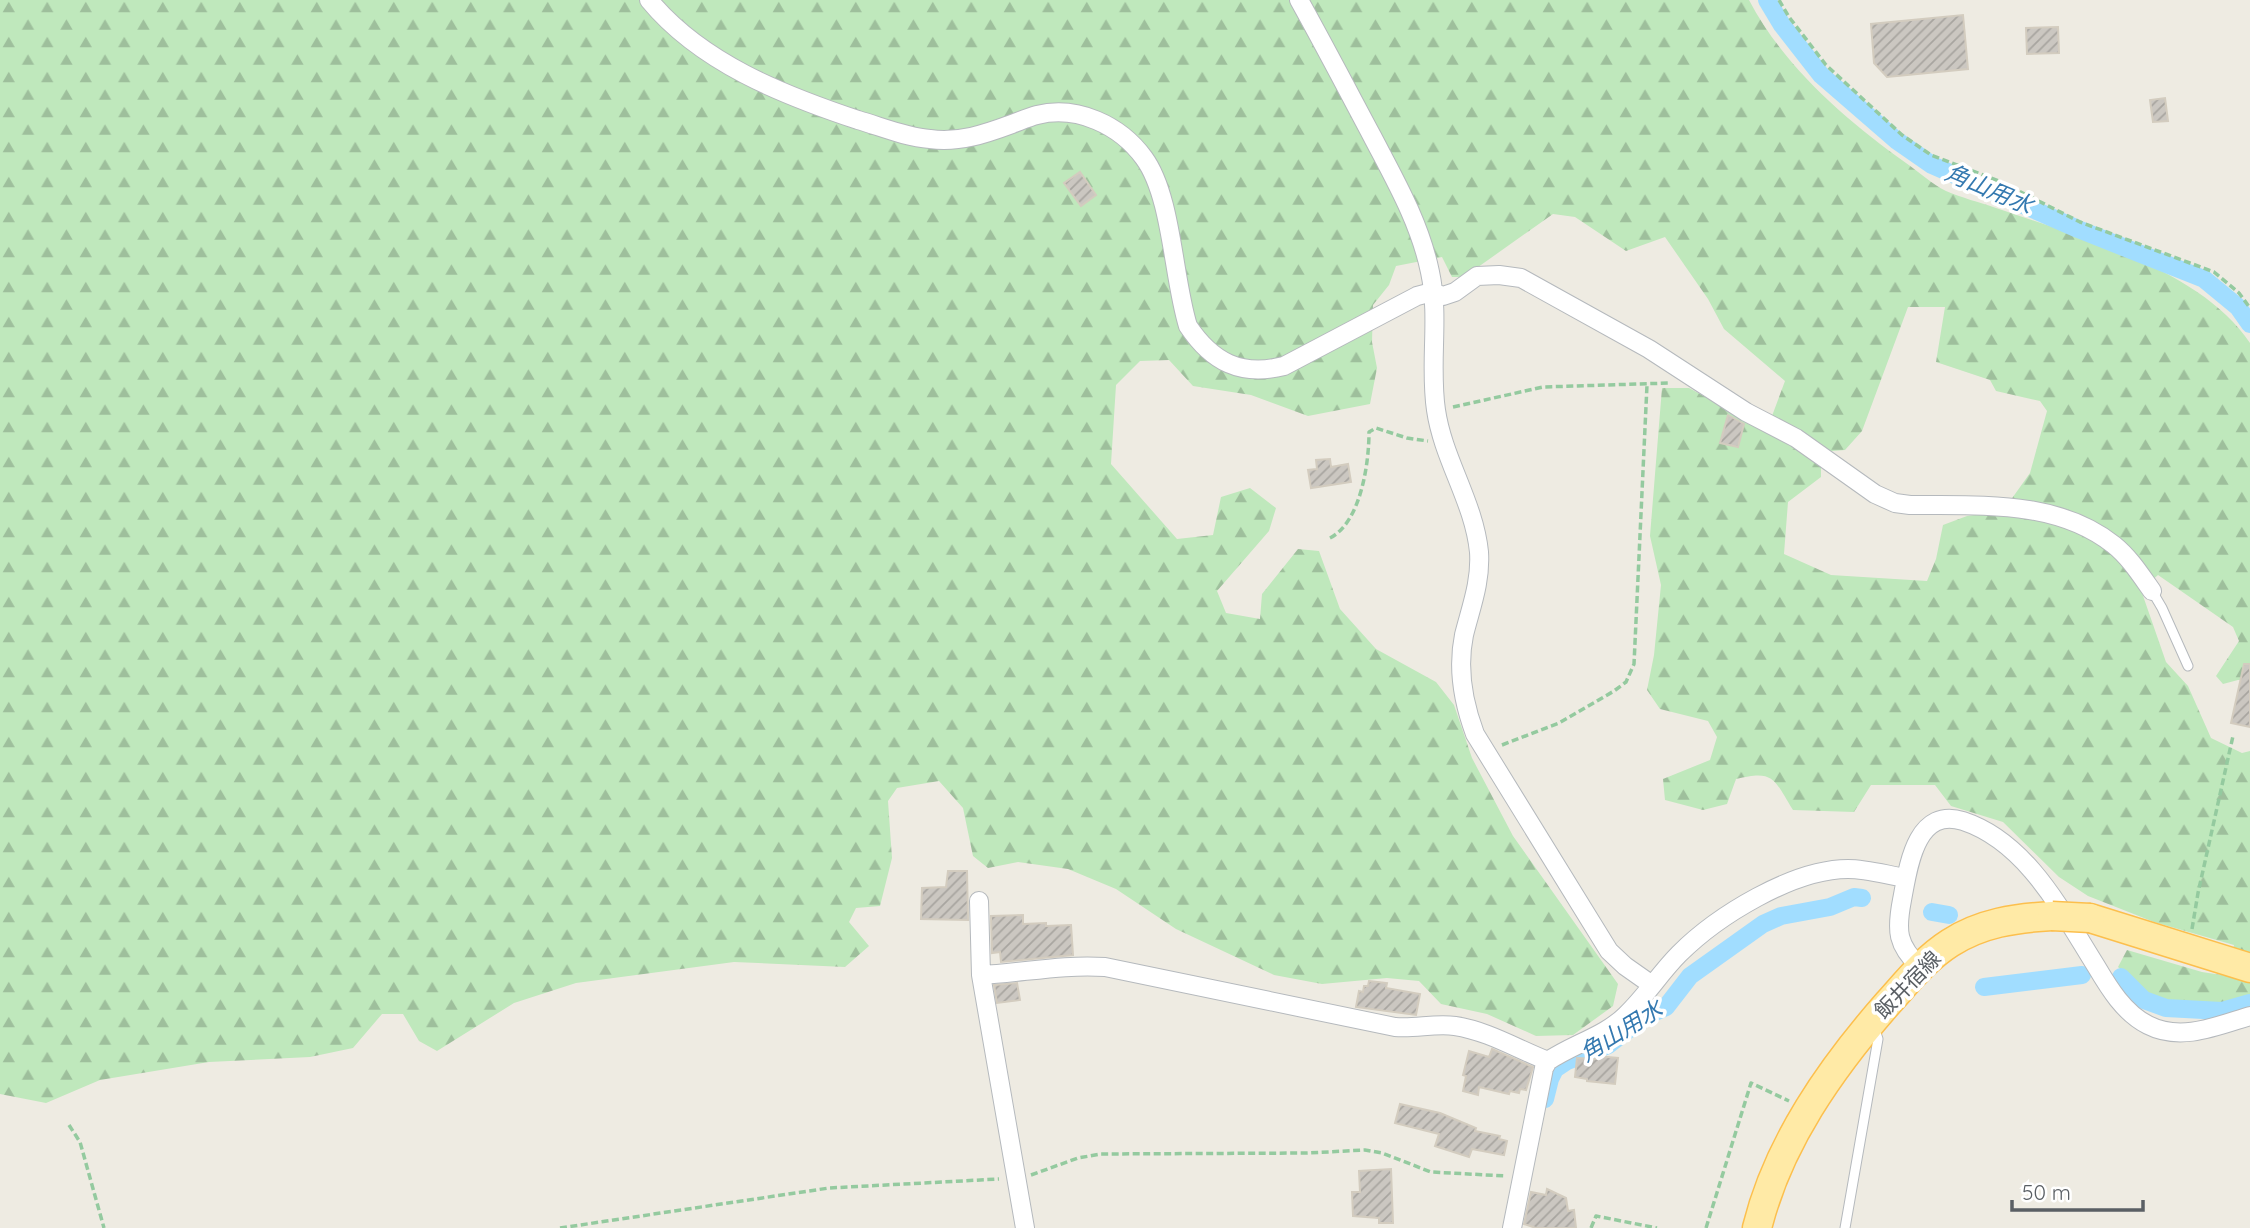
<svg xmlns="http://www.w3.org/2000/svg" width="2250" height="1228" font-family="Quicksand,'Noto Sans JP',sans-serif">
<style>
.forest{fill:url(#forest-firs);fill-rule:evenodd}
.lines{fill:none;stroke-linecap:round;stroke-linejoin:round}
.canal{stroke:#a1ddff;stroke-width:18}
.building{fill:url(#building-hatch);stroke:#d3ccbf;stroke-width:2}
.service-casing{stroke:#b5b9bd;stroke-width:11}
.minor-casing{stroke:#b5b9bd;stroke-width:20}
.primary-casing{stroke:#fcbf4d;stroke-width:31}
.path{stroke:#94ca9f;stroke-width:3.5;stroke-dasharray:7 3.5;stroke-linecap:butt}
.service{stroke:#fff;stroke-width:9}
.minor{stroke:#fff;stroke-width:18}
.primary{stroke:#ffeaa6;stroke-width:28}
.primary-bridge-casing{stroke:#fcbf4d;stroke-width:31;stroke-linecap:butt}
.primary-bridge{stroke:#ffeaa6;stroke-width:28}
.labels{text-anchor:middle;stroke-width:7;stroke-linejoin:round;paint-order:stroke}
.street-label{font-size:21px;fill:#5a5f64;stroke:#fff}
.water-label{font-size:23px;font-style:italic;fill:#3479b0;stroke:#fff}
</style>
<defs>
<pattern id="forest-firs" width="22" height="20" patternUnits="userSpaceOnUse" patternTransform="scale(1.75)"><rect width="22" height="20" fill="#bfe8bc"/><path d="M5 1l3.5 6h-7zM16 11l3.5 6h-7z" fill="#9ebf9c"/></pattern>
<pattern id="building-hatch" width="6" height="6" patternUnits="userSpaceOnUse" patternTransform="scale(1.75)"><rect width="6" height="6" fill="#cbc7c1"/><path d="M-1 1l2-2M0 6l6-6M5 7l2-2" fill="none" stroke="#a8a5a0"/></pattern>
</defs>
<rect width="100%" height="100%" fill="#eeebe2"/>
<path class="forest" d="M0,0H1749C1784,67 1846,120 1906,163C1919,172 1932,184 1946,191C1962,198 1979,202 1996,208C2077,236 2201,269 2250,343V680H2238L2223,684L2216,676L2239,641L2233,627L2158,575L2141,590L2166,662L2188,686L2211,738L2242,753L2250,751V996C2232,1002 2192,1008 2173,1004C2152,1000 2133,981 2118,967L2127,950L2202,972L2228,976L2234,945L2154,922L2088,896L2059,877L2003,822L1951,806L1935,785H1871L1854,812L1793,810C1774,780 1775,769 1736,779L1727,804L1703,810L1665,800L1663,779L1710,760L1717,737L1708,721L1660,709L1647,690L1654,655L1661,585L1650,536L1662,388H1689L1752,422L1772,416L1785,381L1724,329L1708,299L1665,237L1626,251L1575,217L1553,214L1464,277H1452L1442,257L1396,266L1389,285L1373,305L1372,342L1377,368L1370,404L1308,416L1251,395L1193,386L1169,360L1140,361L1116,385L1111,464L1177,539L1213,535L1221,497L1250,488L1276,508L1269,531L1217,591L1226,613L1260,619L1262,594L1298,549L1319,551L1340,609L1376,649L1436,682L1454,705L1472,758L1513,836L1618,984L1613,1006L1573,1035L1536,1036L1487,1014L1441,1004L1419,981L1387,978L1322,984L1274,975L1176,929L1116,889L1068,869L1018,862L988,868L973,856L963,808L939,781L897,788L888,801L892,858L880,906L856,908L849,922L869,946L845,967L734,962L576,983L514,1003L437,1051L419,1041L403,1014H382L353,1048L310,1057L209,1062L100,1080L46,1103L0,1094ZM1908,307H1945L1936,362L1990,380L1996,391L2040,401L2047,411L2030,473L2003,511L1967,516L1943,525L1936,559L1927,581L1831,575L1784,554L1788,502L1821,477V463L1832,451L1845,450L1862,431Z"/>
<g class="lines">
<path class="canal" d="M1767,0L1782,25L1821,75L1896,140L1932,165L2078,229L2204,279L2238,307L2250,324
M1932,912L1949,915
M2121,977L2144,1000L2166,1008L2222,1011L2250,1003
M1984,987L2082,975
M1545,1099L1550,1079L1555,1069L1567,1061L1608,1045L1646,1016L1666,1007L1690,976L1763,924L1781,916L1830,907L1854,897L1862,898"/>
</g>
<path class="building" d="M1963,15L1968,69L1887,77L1874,63L1871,24Z
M2058,27L2059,53L2027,54L2026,28Z
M2165,98L2168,121L2153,122L2150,100Z
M1080,172L1096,195L1081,206L1064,183Z
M1728,415L1744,424L1738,447L1720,443Z
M1330,459L1331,467L1348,464L1351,482L1311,488L1308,470L1317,469L1316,460Z
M2244,664H2250V727L2231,723Z
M948,871H967L968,920L921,919L922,888L946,887Z
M1023,915V924L1046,923V926L1071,925L1073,955L1001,962L1000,952L992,953L991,916Z
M1369,981L1387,983L1386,988L1420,994L1416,1015L1356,1007L1359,991L1363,992L1364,986H1368Z
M1017,983L1020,1000L997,1003L994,985Z
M1492,1049L1533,1067L1526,1090L1520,1089L1519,1093L1510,1091L1509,1094L1479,1087L1478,1095L1463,1091L1466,1076L1463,1075L1469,1051L1489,1057Z
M1596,1056L1618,1058L1615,1084L1587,1081V1079L1575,1077L1577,1058L1598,1059Z
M1400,1104L1440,1113L1476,1128L1475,1131L1500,1136L1499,1139L1507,1141L1504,1155L1472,1149L1469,1157L1435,1146L1439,1134L1395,1123Z
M1391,1169L1393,1223H1379V1218L1353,1216L1352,1192H1360L1359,1171Z
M1547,1189L1566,1198L1568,1211L1574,1210L1576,1228H1536L1524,1224L1531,1192L1546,1195Z"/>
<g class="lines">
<defs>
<path id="service" d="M2152,591L2162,608L2188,666
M1845,1228L1878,1039L1874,1027"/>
<path id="minor" d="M649,0C701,63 783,95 858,120C882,127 905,137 930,139C959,143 985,134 1012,124C1020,121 1029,117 1037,115C1077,105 1120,125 1144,158C1172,196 1173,278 1188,326C1212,362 1241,377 1284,366L1417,296L1432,292L1443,296L1455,292L1477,276L1499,275L1521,278L1649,349L1746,412L1796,438L1875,494L1895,503L1910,505C1979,506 2056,499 2114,545C2129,557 2140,574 2152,591
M1299,0C1324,45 1348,91 1372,136C1395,180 1420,223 1430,272C1440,318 1429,364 1436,410C1443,459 1474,502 1479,552C1481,582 1471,607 1464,635C1457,669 1463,702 1475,734L1609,951L1625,966L1652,985
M979,901L981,975
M1920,967C1897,945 1896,931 1902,900C1908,869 1915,806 1963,821C2027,842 2062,912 2096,966C2109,988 2124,1013 2148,1025C2181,1042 2217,1026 2250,1016
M1548,1061C1573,1044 1605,1036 1626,1015C1646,996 1660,973 1679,954C1717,916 1793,869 1848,869C1867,869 1887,875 1906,878
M1025,1228L981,975C1022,973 1063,964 1105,967L1395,1027C1415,1029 1435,1023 1455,1026C1488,1031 1517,1049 1548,1061L1544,1068L1512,1228"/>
<path id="primary" d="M2090,918L2250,968
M1757,1228C1778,1143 1831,1068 1888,1003C1907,982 1925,959 1950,943C1981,923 2015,918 2052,916"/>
</defs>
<use href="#service" class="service-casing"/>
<use href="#minor" class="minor-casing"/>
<use href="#primary" class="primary-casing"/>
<path class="path" d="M1779,0L1789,17L1826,65L1902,135L1931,155L1999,181L2080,222L2214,272L2239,293L2250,308
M1453,407L1543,387L1670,383
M1330,538C1361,522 1369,463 1369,432L1376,428L1407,438L1428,441
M1502,745L1559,723L1614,691L1626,682L1634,664L1647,385
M2192,929L2198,893L2233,736
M69,1125L80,1142L104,1228
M1031,1175L1078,1158L1101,1154L1307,1153L1365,1150L1382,1153L1431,1172L1506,1176
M560,1228L829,1188L999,1179
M1591,1228L1596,1216L1657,1228
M1706,1228L1751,1083L1789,1101"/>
<use href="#service" class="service"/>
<use href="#minor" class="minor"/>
<use href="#primary" class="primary"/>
<defs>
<path id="primary-bridge" d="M2052,916L2090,918"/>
</defs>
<use href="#primary-bridge" class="primary-bridge-casing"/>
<use href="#primary-bridge" class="primary-bridge"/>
</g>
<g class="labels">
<g class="street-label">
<text transform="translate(1908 985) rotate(-46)" y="7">飯井宿線</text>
</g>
<g class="water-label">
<text transform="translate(1989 189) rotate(23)" y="8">角山用水</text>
<text transform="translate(1621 1031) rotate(-32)" y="8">角山用水</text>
</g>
</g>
<path d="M2012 1200v10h131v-10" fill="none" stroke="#5a5f64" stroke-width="3.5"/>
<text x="2022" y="1200" font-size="21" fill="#5a5f64" stroke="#ffffff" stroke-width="5" paint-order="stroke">50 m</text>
</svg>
